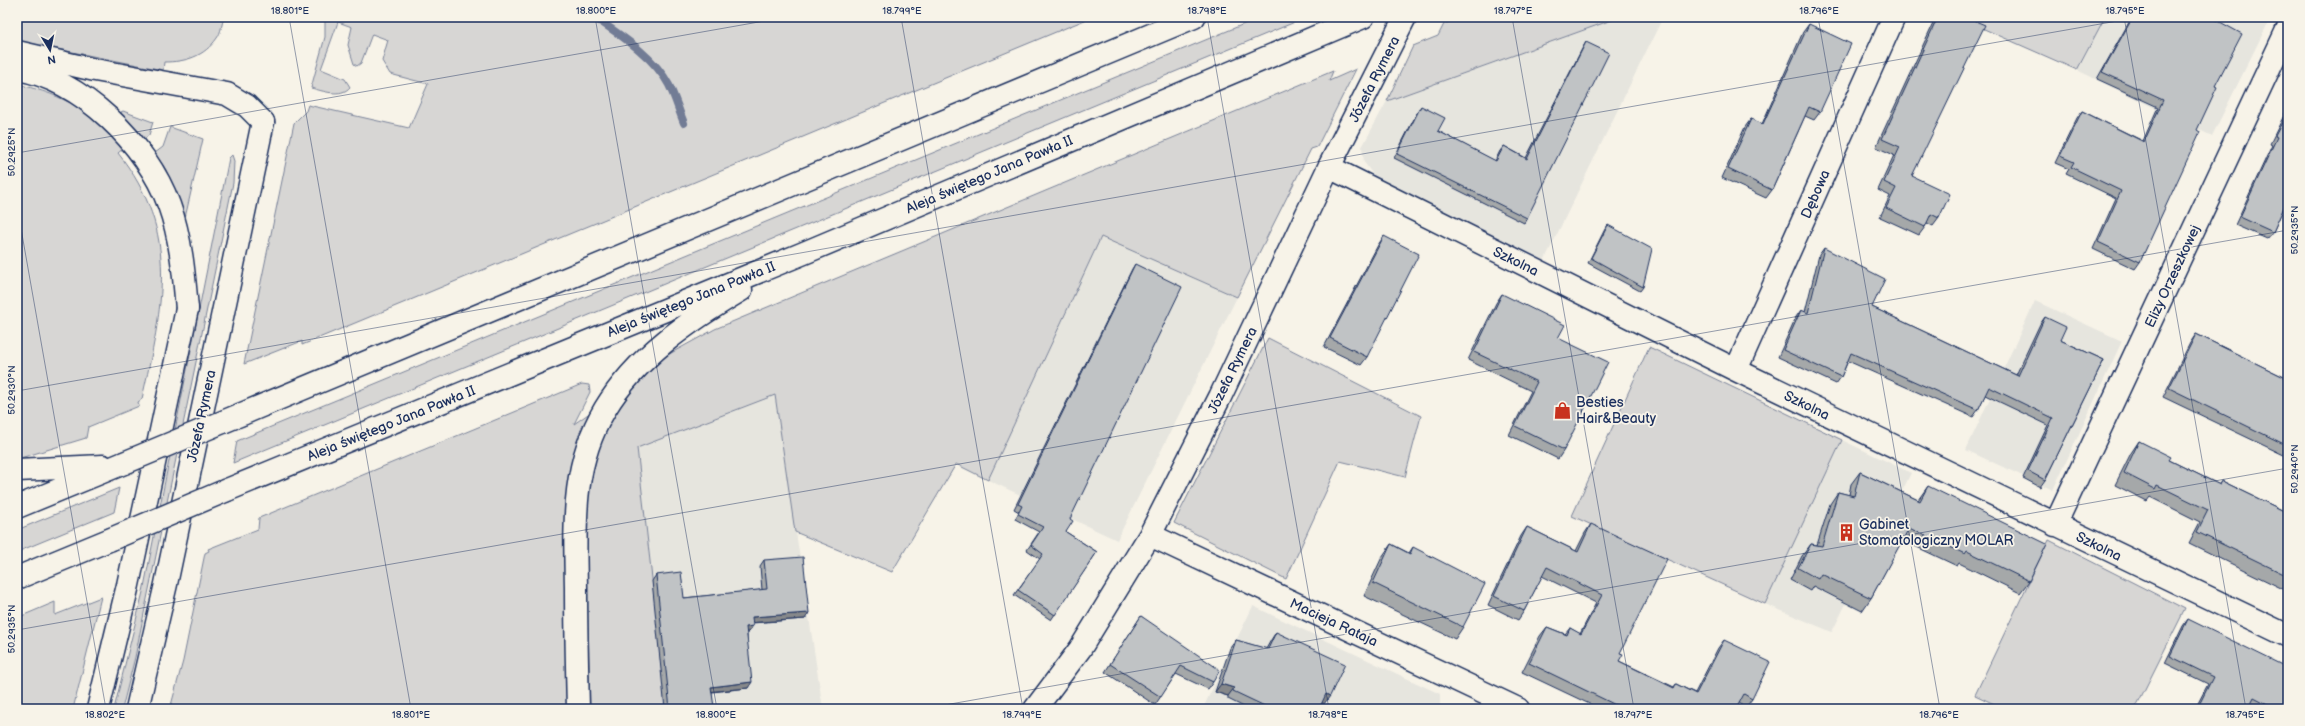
<svg xmlns="http://www.w3.org/2000/svg" width="2305" height="726" font-family="'Balsamiq Sans',sans-serif">
<style>
.built{fill:#e6e5de}
.green{fill:#d7d6d4;stroke:#798299}
.lines{fill:none;stroke-linecap:round;stroke-linejoin:round}
.stream{stroke:#727c95;stroke-width:8}
.minor-casing{stroke:#1b2f5e;stroke-width:25}
.tertiary-casing{stroke:#1b2f5e;stroke-width:25}
.primary-casing{stroke:#1b2f5e;stroke-width:25}
.minor{stroke:#f7f3e8;stroke-width:22}
.tertiary{stroke:#f7f3e8;stroke-width:22}
.primary{stroke:#f7f3e8;stroke-width:22}
.primary-bridge-casing{stroke:#1b2f5e;stroke-width:25;stroke-linecap:butt}
.primary-bridge{stroke:#f7f3e8;stroke-width:22}
.wall{fill:#a5a8a9;stroke:#1b2f5e}
.shaded-wall{fill:#86888a;stroke:#1b2f5e}
.building{fill:#c0c3c5;stroke:#1b2f5e}
.ticks{fill:none;stroke:#1b2f5e;stroke-width:1;stroke-opacity:0.45}
.labels{text-anchor:middle;stroke-width:3.5;stroke-linejoin:round;paint-order:stroke}
.street-label{font-size:14px;fill:#1b2f5e;stroke:#f7f3e8}
.poi-label{font-size:14px;fill:#1b2f5e;stroke:#f7f3e8;text-anchor:start}
.neatline{fill:none;stroke:#1b2f5e;stroke-width:1.5}
.ticks-label{font-size:10px;text-anchor:middle;fill:#1b2f5e}
</style>
<rect width="100%" height="100%" fill="#f7f3e8"/>
<filter id="ink" filterUnits="userSpaceOnUse"><feTurbulence type="fractalNoise" baseFrequency=".025" numOctaves="2"/><feDisplacementMap in="SourceGraphic" scale="8" xChannelSelector="R" yChannelSelector="G"/><feConvolveMatrix kernelMatrix="1 2 1 2 8 2 1 2 1" color-interpolation-filters="sRGB"/></filter>
<g filter="url(#ink)">
<path class="built" d="M1620,17H1663L1544,261L1376,179L1364,162L1362,147L1387,101Z
M2105,17H2271L2212,136L2077,70Z
M1101,236L1237,297L1117,540L988,480Z
M2035,301L2122,341L2053,490L1966,450Z
M775,395L823,709H667L637,448Z
M1842,440L1911,473L1832,632L1765,604Z
M1253,606L1440,694V709H1204V706Z"/>
<path class="green" d="M17,17H224C222,23 221,33 217,38C204,57 185,62 164,62L163,70L17,41Z
M325,17H1092L302,345V341L244,364L294,123L306,111L308,105L409,128L428,84L390,74L382,61L388,40L372,34L361,63L357,66L354,64L348,45L352,27L338,22L321,69L345,79L350,87C341,98 323,91 311,88L325,37Z
M1261,17H1307L233,463L237,441Z
M1461,17H1620L1387,101L1413,46L1438,36L1444,24Z
M1957,17H2105L2077,70Z
M1356,69L1317,147L1311,149L1237,297L1101,237L988,480L956,464L892,572L795,532L775,395L637,448L667,709H590L586,526L588,490L596,451L611,418L631,388L662,358L715,329L1333,71L1329,81Z
M17,84C68,96 88,111 125,147L118,153C182,234 162,307 142,399L138,402L139,406L88,427L86,438L17,459Z
M123,111L153,122L149,135L144,139L122,115L121,112Z
M170,127L203,139L185,218L166,170L155,153L163,147Z
M232,155L234,161L233,183L135,657L122,709H114L143,592L229,158Z
M1268,338L1421,416L1405,477L1340,461L1286,579L1174,523Z
M1649,347L1842,440L1765,604L1572,516Z
M582,384L589,385L590,392L574,424L591,412L574,456L566,508L569,709H170L183,661L205,553L209,551L208,549L258,529L259,518Z
M119,488L114,512L17,552V530Z
M2049,540L2185,609L2135,709H2005L1975,695Z
M101,597L73,709H17V618L55,602V615Z"/>
<g class="lines">
<path class="stream" d="M594,17C620,35 654,56 669,85C675,97 679,111 684,123"/>
<defs>
<path id="minor" d="M1329,167L1736,370L2288,636
M1736,370L1894,17
M2055,525L2288,28
M1150,535L1518,709
M1035,709L1080,649L1150,535L1220,397L1329,167L1405,17"/>
<path id="tertiary" d="M98,709L128,585L187,309
M137,709L166,584L263,122"/>
<path id="primary" d="M17,52L95,70L227,94L247,106L263,122
M17,69C82,80 147,144 169,205C181,238 184,274 187,309
M242,414L1194,17
M17,470L103,466
M227,490L804,253L1363,17
M17,507L124,463
M17,578L109,540
M578,709C577,669 576,628 576,588C575,524 571,466 605,409C637,356 689,321 741,290"/>
</defs>
<use href="#minor" class="minor-casing"/>
<use href="#tertiary" class="tertiary-casing"/>
<use href="#primary" class="primary-casing"/>
<use href="#minor" class="minor"/>
<use href="#tertiary" class="tertiary"/>
<use href="#primary" class="primary"/>
<defs>
<path id="primary-bridge" d="M124,463L242,414
M109,540L227,490"/>
</defs>
<use href="#primary-bridge" class="primary-bridge-casing"/>
<use href="#primary-bridge" class="primary-bridge"/>
</g>
<path class="wall" d="M1936,17H1966L1912,176L1939,218L1933,226L1927,223L1925,227L1919,235L1880,217L1890,196L1878,190L1894,155L1876,147Z
M2132,17H2211L2215,86L2140,262L2135,269L2093,249L2116,198L2066,174L2069,169L2055,163L2077,118L2082,111L2143,141L2158,107L2097,79Z
M1809,24L1820,112L1814,120L1805,116L1772,190L1766,198L1722,178L1745,127L1751,119L1762,124L1803,32Z
M1586,42L1527,218L1524,223L1394,158L1418,111L1421,106L1438,131L1495,161L1500,151L1504,146L1526,158L1583,47Z
M2288,107V198L2273,232L2267,239L2235,225L2272,145L2270,144Z
M1608,225L1643,287L1640,291L1588,263L1605,229Z
M1384,236L1367,357L1361,365L1324,347L1378,245Z
M1824,248L1872,307L2016,375L2040,324L2045,317L2060,340L2104,360L2045,480L2040,487L2023,478L2048,425L1985,395L1978,410L1973,417L1848,361L1841,377L1836,384L1778,357L1796,317L1801,310L1805,312L1819,255Z
M1135,264L1066,532L1097,552L1051,620L1014,595L1040,559L1027,550L1039,532L1015,519L1019,512L1014,509L1132,269Z
M1502,294L1558,338L1564,450L1558,459L1509,435L1531,391L1468,360L1496,303Z
M2196,334L2288,379V457L2163,397L2190,343Z
M2139,441L2169,460L2220,485L2222,481L2288,513V581L2283,589L2189,543L2200,522L2150,497L2147,501L2115,485L2131,453Z
M1860,472L1918,500L1928,486L2029,581L2020,593L1959,563L1957,566L1902,540L1871,598L1862,611L1813,586L1810,591L1790,580L1802,556L1811,544L1817,545L1830,504L1838,492L1849,495L1851,484Z
M1591,524L1620,653L1619,661L1674,687L1676,684L1695,693L1718,648L1724,640L1752,699L1746,707L1739,703L1736,709H1600L1522,672L1540,636L1547,627L1565,634L1570,628L1580,634L1596,603L1542,576L1524,611L1518,620L1488,605L1521,536L1527,527L1576,551L1585,533Z
M1391,544L1409,553L1413,547L1463,627L1455,639L1364,596L1382,557Z
M764,560L805,619L752,623L748,632H747L748,688L712,692V709H665L652,581L656,575L684,598L762,590L760,566Z
M1141,616L1213,682L1208,689L1176,674L1155,705L1105,672Z
M2188,619L2288,709H2257L2250,706L2248,709H2195L2208,684L2165,663L2183,626Z
M1276,632L1324,704L1322,703L1319,709H1248L1228,699V696L1215,692L1230,648L1236,640L1266,649L1271,640Z"/>
<path class="shaded-wall" d="M809,613L805,619L747,623L752,617Z
M753,626L748,632L742,633L746,627Z
M752,682L748,688L707,692L711,687Z
M1221,684L1234,688L1228,696L1215,692Z
M1326,694L1330,696L1324,704L1320,702Z
M714,707L712,709H695Z"/>
<path class="building" d="M1938,17H1966L1985,25L1912,176L1950,194L1939,218L1931,214L1925,227L1886,208L1896,188L1884,182L1900,147L1882,139Z
M2133,17H2211L2242,34L2215,86L2217,87L2197,130L2200,132L2140,262L2098,242L2121,191L2071,167L2074,162L2060,156L2082,111L2144,142L2163,100L2102,72Z
M1809,24L1851,44L1820,112L1809,107L1772,190L1728,169L1751,119L1763,124Z
M1586,42L1609,53L1527,218L1397,154L1421,106L1445,118L1438,131L1496,161L1504,146L1527,159Z
M2288,111V198L2273,232L2240,217L2277,137L2275,136Z
M1608,225L1652,249L1643,287L1591,258Z
M1384,236L1419,254L1367,357L1330,338Z
M1824,248L1885,279L1872,307L2018,376L2045,317L2066,327L2060,340L2104,360L2045,480L2028,471L2053,418L1989,387L1978,410L1851,353L1841,377L1783,350L1801,310L1808,313Z
M1135,264L1182,287L1070,519L1073,521L1066,532L1097,552L1055,615L1018,590L1043,554L1031,545L1043,527L1018,514L1022,506L1018,504Z
M1502,294L1565,325L1558,338L1608,362L1564,450L1515,426L1537,382L1474,352Z
M2196,334L2288,379V446L2169,388Z
M2139,441L2171,457L2169,460L2220,485L2222,481L2288,513V576L2197,532L2208,510L2157,485L2155,489L2124,473Z
M1860,472L1920,501L1928,486L2047,544L2029,581L1967,551L1965,554L1909,528L1871,598L1821,574L1818,579L1798,568L1811,544L1822,546L1838,492L1854,496Z
M1591,524L1667,559L1620,653L1623,654L1619,661L1674,688L1676,684L1696,694L1724,640L1770,662L1752,699L1744,694L1736,709H1624L1529,663L1547,627L1567,635L1570,628L1581,634L1602,595L1547,567L1524,611L1494,596L1527,527L1578,552Z
M1391,544L1410,554L1413,547L1485,584L1463,627L1373,583Z
M803,557L809,613L752,617L753,626L746,627L752,682L711,687L714,707L695,709H670L656,575L681,572L684,598L767,589L764,560Z
M1141,616L1220,670L1213,682L1181,666L1161,697L1110,664Z
M2188,619L2288,668V709H2284L2282,708L2281,709H2277L2254,697L2248,709H2197L2213,677L2170,656Z
M1276,632L1345,664L1330,696L1326,694L1319,709H1271L1233,691L1234,688L1221,684L1236,640L1268,649Z"/>
</g>
<path class="ticks" d="M289,17L411,709M595,17L717,709M901,17L1023,709M1207,17L1329,709M1512,17L1634,709M1818,17L1940,709M2124,17L2246,709M17,153L787,17M17,206L106,709M17,391L2140,17M17,630L2288,230M922,709L2288,468M2275,709L2288,707"/>
<defs>
<symbol id="shop-bare" viewBox="-9 -9 18 18"><path d="M-5-2.5h2.3a2.7 3.5 0 0 1 5.4 0H5L5.5 6h-11ZM-1.5-2.5h3a1.5 2.3 0 0 0-3 0Z" fill="#c8321e" stroke="#f7f3e8" stroke-width="2.5" paint-order="stroke"/></symbol>
<symbol id="building-bare" viewBox="-9 -9 18 18"><path d="M-4-6H4V6H1V3H-1V6H-4ZM-2.5-4.3h1.7v1.8h-1.7ZM.8-4.3h1.7v1.8H.8ZM-2.5-1h1.7V.8h-1.7ZM.8-1h1.7V.8H.8Z" fill="#c8321e" stroke="#f7f3e8" stroke-width="2.5" paint-order="stroke"/></symbol>
</defs>
<g fill-rule="evenodd">
<use href="#shop-bare" x="1550" y="398" width="25" height="25"/>
<use href="#building-bare" x="1834" y="520" width="25" height="25"/>
</g>
<g class="labels">
<g class="street-label">
<text transform="translate(1374 79) rotate(-63)" y="5">Józefa Rymera</text>
<text transform="translate(989 174) rotate(-23)" y="5">Aleja świętego Jana Pawła II</text>
<text transform="translate(1815 194) rotate(-66)" y="5">Dębowa</text>
<text transform="translate(1516 261) rotate(26)" y="5">Szkolna</text>
<text transform="translate(2172 276) rotate(-65)" y="5">Elizy Orzeszkowej</text>
<text transform="translate(691 299) rotate(-22)" y="5">Aleja świętego Jana Pawła II</text>
<text transform="translate(1232 370) rotate(-64)" y="5">Józefa Rymera</text>
<text transform="translate(1807 405) rotate(26)" y="5">Szkolna</text>
<text transform="translate(201 416) rotate(-78)" y="5">Józefa Rymera</text>
<text transform="translate(391 423) rotate(-22)" y="5">Aleja świętego Jana Pawła II</text>
<text transform="translate(2099 546) rotate(26)" y="5">Szkolna</text>
<text transform="translate(1334 622) rotate(25)" y="5">Macieja Rataja</text>
</g>
<g class="poi-label">
<text x="1576" y="407">Besties<tspan x="1576" dy="16">Hair&amp;Beauty</tspan></text>
<text x="1859" y="529">Gabinet<tspan x="1859" dy="16">Stomatologiczny MOLAR</tspan></text>
</g>
</g>
<rect width="2305" height="726" fill="none" stroke="#f7f3e8" stroke-width="44"/>
<g transform="translate(50 50) rotate(170)" stroke="#f7f3e8" stroke-width="3" paint-order="stroke">
<path d="M0-3L7 15L0 10L-7 15Z" fill="#1b2f5e"/>
<text y="-6" font-size="11" font-weight="bold" text-anchor="middle" fill="#1b2f5e">N</text>
</g>
<rect x="22" y="22" width="2261" height="682" class="neatline"/>
<g class="ticks-label">
<text x="290" y="14">18.801°E</text>
<text x="596" y="14">18.800°E</text>
<text x="902" y="14">18.799°E</text>
<text x="1207" y="14">18.798°E</text>
<text x="1513" y="14">18.797°E</text>
<text x="1819" y="14">18.796°E</text>
<text x="2125" y="14">18.795°E</text>
<text transform="translate(11 152) rotate(-90)" y="4">50.2925°N</text>
<text transform="translate(2294 230) rotate(-90)" y="4">50.2935°N</text>
<text transform="translate(11 390) rotate(-90)" y="4">50.2930°N</text>
<text transform="translate(2294 469) rotate(-90)" y="4">50.2940°N</text>
<text transform="translate(11 629) rotate(-90)" y="4">50.2935°N</text>
<text x="105" y="718">18.802°E</text>
<text x="411" y="718">18.801°E</text>
<text x="716" y="718">18.800°E</text>
<text x="1022" y="718">18.799°E</text>
<text x="1328" y="718">18.798°E</text>
<text x="1633" y="718">18.797°E</text>
<text x="1939" y="718">18.796°E</text>
<text x="2245" y="718">18.795°E</text>
</g>
</svg>
